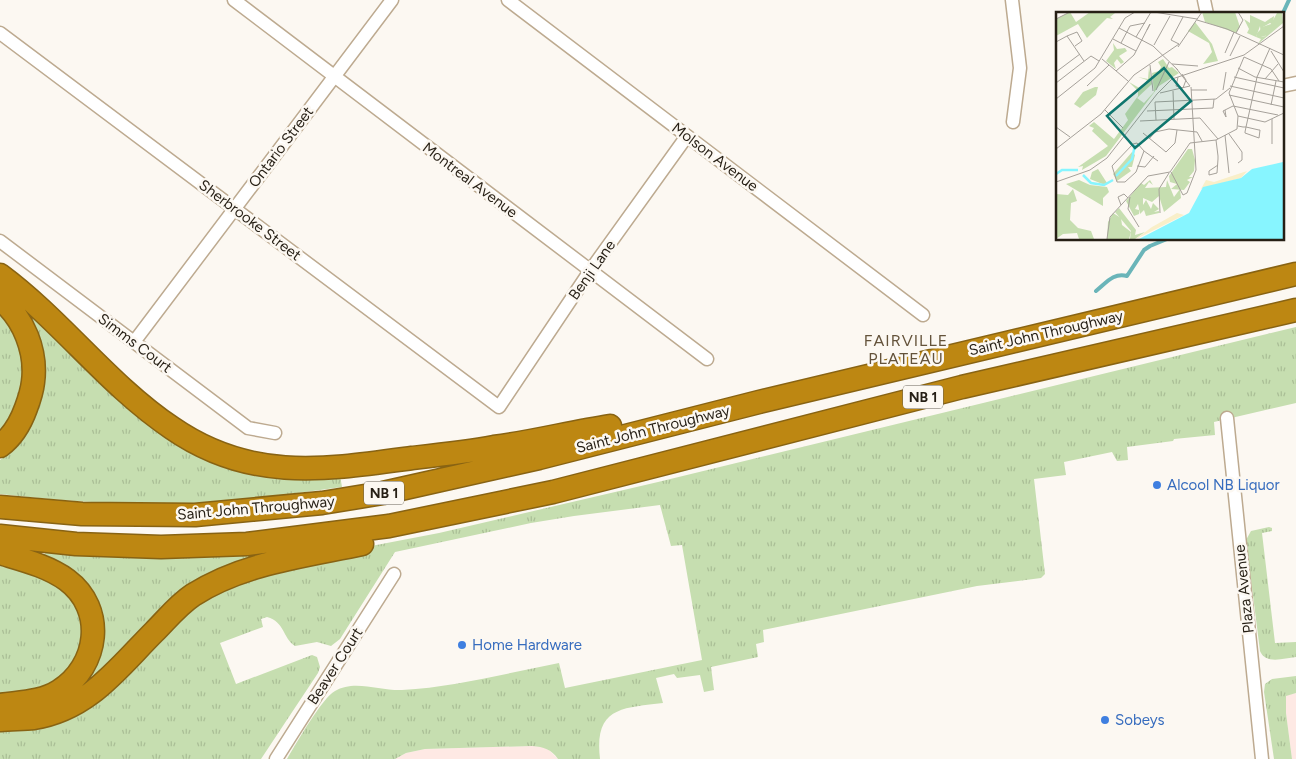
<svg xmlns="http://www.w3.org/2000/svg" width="1296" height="759" font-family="Figtree,sans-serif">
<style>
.commercial{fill:#fee9e4}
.grass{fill:url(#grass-tufts)}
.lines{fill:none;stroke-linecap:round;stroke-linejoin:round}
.stream{stroke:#6ab5b9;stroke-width:4}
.street-casing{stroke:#bdaa90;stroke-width:15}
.highway-casing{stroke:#886313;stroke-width:25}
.street{stroke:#fff;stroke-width:12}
.highway{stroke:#bd8712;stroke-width:22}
.shop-dot{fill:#3f7fe0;stroke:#fcf8f2;stroke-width:2}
.labels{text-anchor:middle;stroke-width:5;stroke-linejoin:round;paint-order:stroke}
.shield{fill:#fcf8f2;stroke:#666057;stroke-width:1}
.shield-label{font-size:14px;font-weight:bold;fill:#261f15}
.street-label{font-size:15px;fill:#261f15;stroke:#fcf8f2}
.shop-label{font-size:15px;fill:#366cbe;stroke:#fcf8f2;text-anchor:start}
.neighbourhood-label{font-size:16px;letter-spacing:1px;fill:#64533b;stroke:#fcf8f2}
.inset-river{fill:none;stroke:#87f5ff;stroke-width:2.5}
.inset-road{fill:none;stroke:#a6a19a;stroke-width:1}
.view{fill:#0f766e;fill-opacity:0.15;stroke:#0f766e;stroke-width:2.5}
.inset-edge{fill:none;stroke:#261f15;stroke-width:2.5}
</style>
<defs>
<pattern id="grass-tufts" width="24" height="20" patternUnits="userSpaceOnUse" patternTransform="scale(1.25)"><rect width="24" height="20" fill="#c6deb0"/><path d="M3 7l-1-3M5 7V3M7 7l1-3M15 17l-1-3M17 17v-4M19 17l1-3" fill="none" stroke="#aabe96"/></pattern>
</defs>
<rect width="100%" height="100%" fill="#fcf8f2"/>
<path class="commercial" d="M1296,693V759H1292L1286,713V695Z
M532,746L543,747L549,750L558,759H395L406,753L425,749Z"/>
<path class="grass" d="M18,296L166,432L340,475L342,487C289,494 236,502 183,504C121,505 61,501 0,494V460L9,453L30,423Z
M0,311L11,325L24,356L20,401L0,436Z
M1296,327V403L1214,422L1215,435L1174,439L1173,441L1127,447L1128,460L1117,461L1112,452L1064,462L1066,475L1034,479L1045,574L1041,578L977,586L763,630L764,642L756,644L758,657L711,667L714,690L704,692L700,675L677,678L674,674L656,678L663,703C622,708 594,707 600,759H558C551,749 544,747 532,746L425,749L406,753L395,759H287C296,744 322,698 335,691C354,679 381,691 402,690C455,687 507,673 559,663L565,688L702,660L682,545L671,546L660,505L574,516L531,523L395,552L340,639L331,646L317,642L295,646C282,637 285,622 267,617L261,619L263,627L220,643L236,684L312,655L317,657L320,667L318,673L261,759H0V726L43,722L205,595L340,552L439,533L658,482Z
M1269,527L1272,528V531L1262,533L1275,643L1296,642V657C1284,658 1266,665 1260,651L1246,540L1251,531Z
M263,548L265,558L235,566L80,695L100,631L44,561L45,550Z
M0,560L50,577L80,604L86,645L53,687L0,697Z
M1296,676V693L1286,696V713L1292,759H1274L1264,692L1265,684L1272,679Z"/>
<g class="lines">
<path class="stream" d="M1282,15L1289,0
M1096,291C1106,283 1114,272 1127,276L1144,250L1150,246L1167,239"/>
<defs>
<path id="street" d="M234,0L707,359
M508,0L923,315
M1012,0L1020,68L1013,122
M1204,0L1207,14
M0,33C167,157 332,283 499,407L590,271L687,136
M1282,86L1296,83
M0,241L248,428L275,433
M134,342L392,0
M1227,418L1262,759
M276,759L394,574"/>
<path id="highway" d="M0,275C62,321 108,385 172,428C250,482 324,470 412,458C439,455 467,452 494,447C533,442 571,432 610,426
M0,299C24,318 37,352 33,382C32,391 29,400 26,408C21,422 12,437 0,446
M0,507L82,514L195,515L322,503L383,493L539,458L759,402L1296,274
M0,536L76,544L161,547L247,544L389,526L553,492L962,387L1296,310
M0,553C23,560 48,566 67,580C106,609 99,666 59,691C42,702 20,702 0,705
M0,720C11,719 23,719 34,718C89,709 118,668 154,632C167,619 178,605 193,595C243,563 305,556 362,544"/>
</defs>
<use href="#street" class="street-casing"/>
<use href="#highway" class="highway-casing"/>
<use href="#street" class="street"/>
<use href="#highway" class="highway"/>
</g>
<g class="shop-dot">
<circle cx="1157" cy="485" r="5"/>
<circle cx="462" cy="645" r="5"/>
<circle cx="1105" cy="720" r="5"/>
</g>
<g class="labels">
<g class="shield">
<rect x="903" y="385.5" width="40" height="23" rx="4"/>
<rect x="364" y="481.5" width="40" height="23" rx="4"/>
</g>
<g class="shield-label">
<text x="923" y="402">NB 1</text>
<text x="384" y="498">NB 1</text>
</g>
<g class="street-label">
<text transform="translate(281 147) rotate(-53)" y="5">Ontario Street</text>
<text transform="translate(715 157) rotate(37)" y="5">Molson Avenue</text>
<text transform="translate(470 180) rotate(37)" y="5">Montreal Avenue</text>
<text transform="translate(250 220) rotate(37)" y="5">Sherbrooke Street</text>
<text transform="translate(592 270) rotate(-55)" y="5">Benji Lane</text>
<text transform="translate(1046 333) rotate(-13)" y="5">Saint John Throughway</text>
<text transform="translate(135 343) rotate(37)" y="5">Simms Court</text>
<text transform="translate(653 429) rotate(-14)" y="5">Saint John Throughway</text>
<text transform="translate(256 508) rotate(-5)" y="5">Saint John Throughway</text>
<text transform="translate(1244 589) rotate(-96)" y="5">Plaza Avenue</text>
<text transform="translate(335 666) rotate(-57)" y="5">Beaver Court</text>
</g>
<g class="shop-label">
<text x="1167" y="490">Alcool NB Liquor</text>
<text x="472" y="650">Home Hardware</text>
<text x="1115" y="725">Sobeys</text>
</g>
<g class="neighbourhood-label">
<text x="906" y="346">FAIRVILLE<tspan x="906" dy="18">PLATEAU</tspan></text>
</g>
</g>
<g transform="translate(1056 12)">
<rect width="228" height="228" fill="#fcf8f2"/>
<path d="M146,0H179L184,15L180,21L149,10ZM221,1H226L227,11L202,32L205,27L200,25L201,21L205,17V25L210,24L206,15L215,12ZM139,10L156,32L162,49L147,52L156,40L153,31L132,19ZM107,47L113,56L116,55L123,61L103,74L50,144L26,158L27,154L22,155L52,134L36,119L38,116L33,114L38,110L58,127L72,108L69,102L82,84V79L73,70L85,77L91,68L82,65L92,67L93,55L96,72L81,86L88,91L98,80L96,61L103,59L105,55L102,50Z" fill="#c6deb0"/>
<path d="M194,3L209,10L218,4L217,13L214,11L207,15L212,23L205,25L204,14L200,25L191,21L193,17L188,7L194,11ZM57,31L61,37L69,36L71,39L63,44L68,50L65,52L61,47L58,51L60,57L50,49L58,38ZM39,75H42L40,83L24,96L18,92L27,80ZM132,137H136L139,148L138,159L133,165H137L131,168L134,170L128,178L115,177L121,172L114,170L113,164ZM42,157L51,171L49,173L34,167L36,160ZM23,168L34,173L51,175L53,180L47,186V194L10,172ZM94,168L97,173L93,170L89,176L110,175L111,168L118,185L124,177L125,186L108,200L103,184L96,190L87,186V193L90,188L95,197L97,191L103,197L98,200L103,199V201L90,204L88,198L84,202L82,192L79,197L83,198V202L78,204L70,189L85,171L88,173ZM17,177L21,189L15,191L14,208L22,216L35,219L38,227H23L21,221L7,222L0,227V182L12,183ZM63,196L80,218L79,223L89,220L79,227H74L75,219L59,200Z" fill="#c6deb0"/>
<path d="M76,140L79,143L76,155H72L75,159L61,169L57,162Z" fill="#c6deb0"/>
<path d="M191,159L185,166L145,177L150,168L158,170ZM121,201L128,203L80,227L96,215Z" fill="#f9efc9"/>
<path d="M57,201L65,206L66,213L75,220L73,227H51L52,210Z" fill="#c6deb0"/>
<path d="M14,0L20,10L34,0L59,1L54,5L57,7L51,6L31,26L22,12L0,24V7Z" fill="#c6deb0"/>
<path d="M227,150V227H83L133,201L147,175L185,166L196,157Z" fill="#87f5ff"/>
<path class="inset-river" d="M0,162L6,158H22M27,163L35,171L48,173L57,168M60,164L76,147L79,133"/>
<path class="inset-road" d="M98,0L141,7M0,7L14,0M141,8L171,17L228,43M63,16L97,34L122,58M180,21L187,8L182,0M11,24L21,20L26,29L19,34M80,25L95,0M57,27L80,39M0,30L11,24L28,49M65,31L74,14L89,11M123,32L115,28L127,5M98,33L114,4M122,35L146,0M215,39L228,60M169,41L178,20M174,44L184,24M46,47L72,69M116,52L142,54M94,53L97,79M120,56L134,74M182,56L199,65L228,70M60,59L78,43L94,12L91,18M0,60L24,42M122,65L120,74L127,76L130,68L126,62M178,65L228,76M209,67L222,52M0,71L35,44L43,49M31,74L53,53M174,74L228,86M100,78L113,50M135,78H151M167,78L170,60M117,79L118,107M104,81L134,74M173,83L228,95M0,87L39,56L69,6L79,0M215,93L220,69M49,98L67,116M169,98L170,105L167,99L177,94L222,103M91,99L157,96L158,87M182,104L209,110L228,101M100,108L99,90L160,87L174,76M84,109L144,106L162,127M182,114L187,115H190L203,118H204L203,126L189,121V120L190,115L200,70L201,65L214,36M0,115L14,125M87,121L110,140L119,131L121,118M173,122L186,140V148L182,151M169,123L173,161M93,127L99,120L113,117L141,120L146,129M160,128L162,144V147L161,161L153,163V159L162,153M81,131L88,139L80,160L69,170H61L56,154L77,132ZM216,132V107M0,137L45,102L78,63L123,32M88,139L102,149M81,154L89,155L98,144M115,160L127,183M0,170L34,158L51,146L101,82L116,67L188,43L228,14M127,183L131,181L140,158L135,75M74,185L72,197L83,215M65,193L62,185L68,182L72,186M104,201L103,177L113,161M51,227L54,205L92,164L114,160L134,131L160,128L181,117L182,104L173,81L188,45L215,57L223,69"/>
<path class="view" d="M108,56L135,89L79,136L51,104Z"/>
<rect width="228" height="228" class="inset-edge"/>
</g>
</svg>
